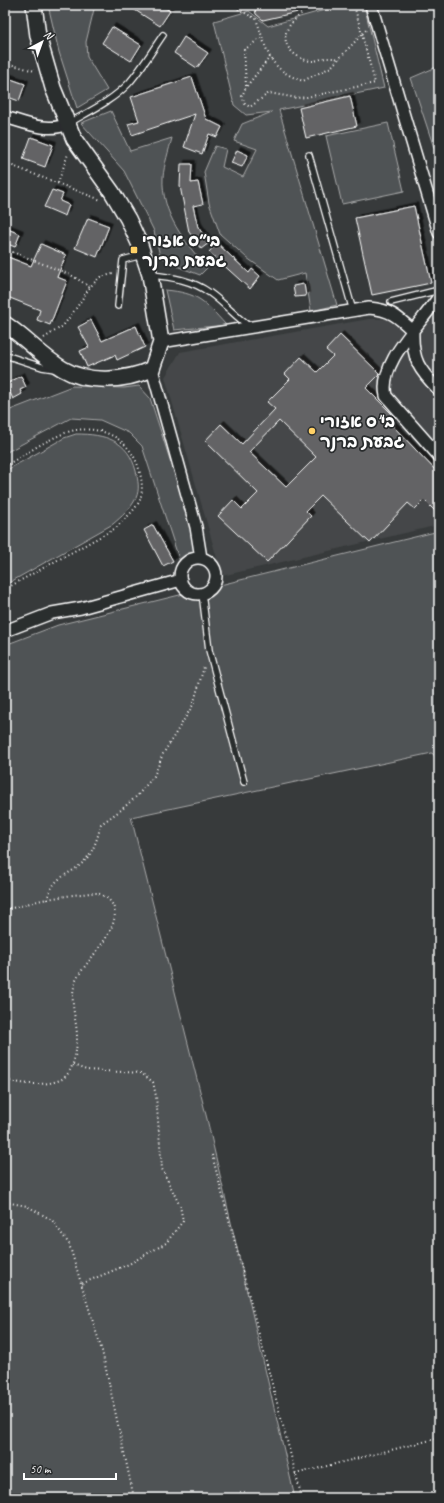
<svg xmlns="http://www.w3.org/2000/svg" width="444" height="1503" font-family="Caveat,'Playpen Sans Hebrew',sans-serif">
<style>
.built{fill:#444748}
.green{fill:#505354;stroke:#a8a9aa}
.building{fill:#636465;stroke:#fff;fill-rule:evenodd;filter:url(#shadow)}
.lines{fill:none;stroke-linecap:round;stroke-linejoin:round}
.lane-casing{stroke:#fff;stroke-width:8}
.street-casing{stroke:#fff;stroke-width:14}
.secondary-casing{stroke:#fff;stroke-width:18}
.path{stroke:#fff;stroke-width:2;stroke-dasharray:1 3;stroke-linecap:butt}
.lane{stroke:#2a2d2e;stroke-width:5.5}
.street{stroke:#2a2d2e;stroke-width:11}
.secondary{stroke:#2a2d2e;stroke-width:15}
.poi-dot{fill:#ffd166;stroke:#2a2d2e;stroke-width:1.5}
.labels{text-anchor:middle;stroke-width:3.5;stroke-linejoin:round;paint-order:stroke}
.poi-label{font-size:17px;font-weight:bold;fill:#fff;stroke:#2a2d2e;text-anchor:start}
</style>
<defs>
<filter id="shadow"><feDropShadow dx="3.5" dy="-3.5" stdDeviation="0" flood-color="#0009"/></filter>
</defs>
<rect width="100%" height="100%" fill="#373a3b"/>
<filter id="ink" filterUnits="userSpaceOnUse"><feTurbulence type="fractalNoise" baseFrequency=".025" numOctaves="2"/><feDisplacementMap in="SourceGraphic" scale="8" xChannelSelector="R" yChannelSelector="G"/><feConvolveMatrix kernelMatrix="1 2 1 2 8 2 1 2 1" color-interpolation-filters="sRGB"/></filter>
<g filter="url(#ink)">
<path class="built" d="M436,318L439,319V525L222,576L165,377L180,352L369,319Z"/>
<path class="green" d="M48,5H95L86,42L87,57L107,90L77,108L59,52Z
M342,5H364L384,88L279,110L337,305L311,311L305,273L278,280L247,258L220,234L209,203L204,172L215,146L226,149L222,167L243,177L257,149L234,141L242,124L272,112L246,115L234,105L214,21L249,11L268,26Z
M439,66V163L411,78Z
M111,111L130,151L172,138C169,150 164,165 163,177C161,214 185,242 207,268L200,275L179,267L160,256L154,231L124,171L81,123Z
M388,123L404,191L342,204L326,136Z
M165,290C199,293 204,301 226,325L174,330Z
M72,386L124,388L139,386L150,398L191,525L194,553L188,555L180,562L142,446L129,433L100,420L71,418L5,453V412Z
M76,434C105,434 128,440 136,471C138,481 140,489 136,498C131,509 121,517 113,524L5,585V471L64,438Z
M439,531V761L432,753L131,817L207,1119L295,1498H5V645L58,625Z"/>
<path class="building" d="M127,5H161L170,11L160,26Z
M254,5H310L311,9L263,20L256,14Z
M112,27L141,45L131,61L102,43Z
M184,37L208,53L197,68L174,53Z
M5,77L25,84L19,101L5,96Z
M192,77L206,119L222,127L217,137L209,134L202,154L184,147L195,114L132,135L128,124L139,121L131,97Z
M350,96L357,126L306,138L299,108Z
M31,137L53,145L45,167L23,159Z
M237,150L248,155L242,167L231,163Z
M181,164H192L191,183L198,182L203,204L193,206L198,227L209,243L201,249L189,232L180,186Z
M52,190L63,194L60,201L69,205L65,216L44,207Z
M414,206L431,283L372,295L355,218Z
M88,218L109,226L97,257L75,248Z
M5,228L20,234L15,247L5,243Z
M217,243L249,273L252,269L260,276L250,289L209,252Z
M41,244L66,255L57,277L67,281L50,325L37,320L40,310L5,296V265L8,257L31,266Z
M304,284L306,296L295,297L293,286Z
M91,320L102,341L136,326L145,347L117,360L115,355L87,367L80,351L89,347L78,327Z
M340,335L380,374L366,388L395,417L392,425L439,474V515L424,500L415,509L408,503L370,543L321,496L306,511L311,516L267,562L218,516L233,500L242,509L258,493L205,441L221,424L242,444L275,409L267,402L290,379L285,374L301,357L317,372L333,356L326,350ZM279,421L316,457L286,487L249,452Z
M21,376L26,387L20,390L22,394L13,399L6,384Z
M153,525L173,561L163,566L144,530Z"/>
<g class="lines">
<defs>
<path id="lane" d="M69,123C90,111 112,101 129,83C142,68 152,51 163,35
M309,155L353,311
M151,275C172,277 192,280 210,293C224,303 236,317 250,327
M391,302L439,290
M118,306L123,260L142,255
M5,355L42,367L55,369
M202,593L209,650L244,782"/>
<path id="street" d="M371,5L439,233
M5,117C26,123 47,133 68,124
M439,296C422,324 378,361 386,396L439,456
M161,342L369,308C391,310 397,316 413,331C412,360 419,370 439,390
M152,369L196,527L201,558
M180 576a18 18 0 1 1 36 0a18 18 0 1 1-36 0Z
M5,631L52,613L81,608L181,580"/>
<path id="secondary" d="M5,324C25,337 42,357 63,369C88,384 126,381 152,369L161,342L150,275L140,245L128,219L112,192L74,139L53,88L38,36L34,5"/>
</defs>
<use href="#lane" class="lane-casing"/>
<use href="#street" class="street-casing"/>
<use href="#secondary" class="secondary-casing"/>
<path class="path" d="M231,5L256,19C268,51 267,69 303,81L331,67L366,30
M304,11C299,16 290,23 287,30C280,46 297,60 312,61C317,61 322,58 327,58C331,58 336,58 340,59
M270,57L246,87L242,96L245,104L250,107L269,93L297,98L307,97L375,83L354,5
M5,63L35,71
M246,86L244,50L262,37
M5,163L101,200
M58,183L68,154
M5,249L71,275L90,287
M44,338L63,326L77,307L90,287L100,277L113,274
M5,466C24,455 56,433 76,430C107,426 133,442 140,473C142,482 143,490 140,500C135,511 124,519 116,528L5,589
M47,900C54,872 72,877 87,858C95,848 98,836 101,824L121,810L137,796L154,776L163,754L193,705L204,667
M5,908C16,909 24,904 34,902C43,899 90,892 97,893C100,894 106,897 108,899C133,922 81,963 75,983C69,1004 77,1019 77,1037C77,1050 74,1072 62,1079C46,1087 21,1084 5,1080
M73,1065L86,1070L141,1073L153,1082L156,1096L162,1169L180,1206L183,1221L166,1243L129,1264L81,1284
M212,1155L302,1498
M5,1202L27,1206L52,1220L69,1244L102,1351L134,1498
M295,1474L439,1438"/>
<use href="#lane" class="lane"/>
<use href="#street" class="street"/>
<use href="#secondary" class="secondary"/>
</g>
</g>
<g class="poi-dot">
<rect x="130" y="246" width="8" height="8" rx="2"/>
<circle cx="312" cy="431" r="4"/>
</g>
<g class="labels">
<g class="poi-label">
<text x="142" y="246">בי״ס אזורי<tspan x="142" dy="20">גבעת ברנר</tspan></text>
<text x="320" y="427">בי"ס אזורי<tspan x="320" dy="20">גבעת ברנר</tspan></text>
</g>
</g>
<rect width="444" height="1503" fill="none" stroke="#2a2d2e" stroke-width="20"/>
<rect x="10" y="10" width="424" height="1483" fill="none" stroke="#fff" stroke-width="1.5" filter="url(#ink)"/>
<g transform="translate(42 42) rotate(41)" stroke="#2a2d2e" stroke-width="3" paint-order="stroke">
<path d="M0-3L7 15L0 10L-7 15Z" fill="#ffffff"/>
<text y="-6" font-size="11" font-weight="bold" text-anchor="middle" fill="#ffffff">N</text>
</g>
<path d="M24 1473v6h92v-6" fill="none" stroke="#ffffff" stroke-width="2"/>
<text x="30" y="1473" font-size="12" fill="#ffffff" stroke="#2a2d2e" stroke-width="3" paint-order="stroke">50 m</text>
</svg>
